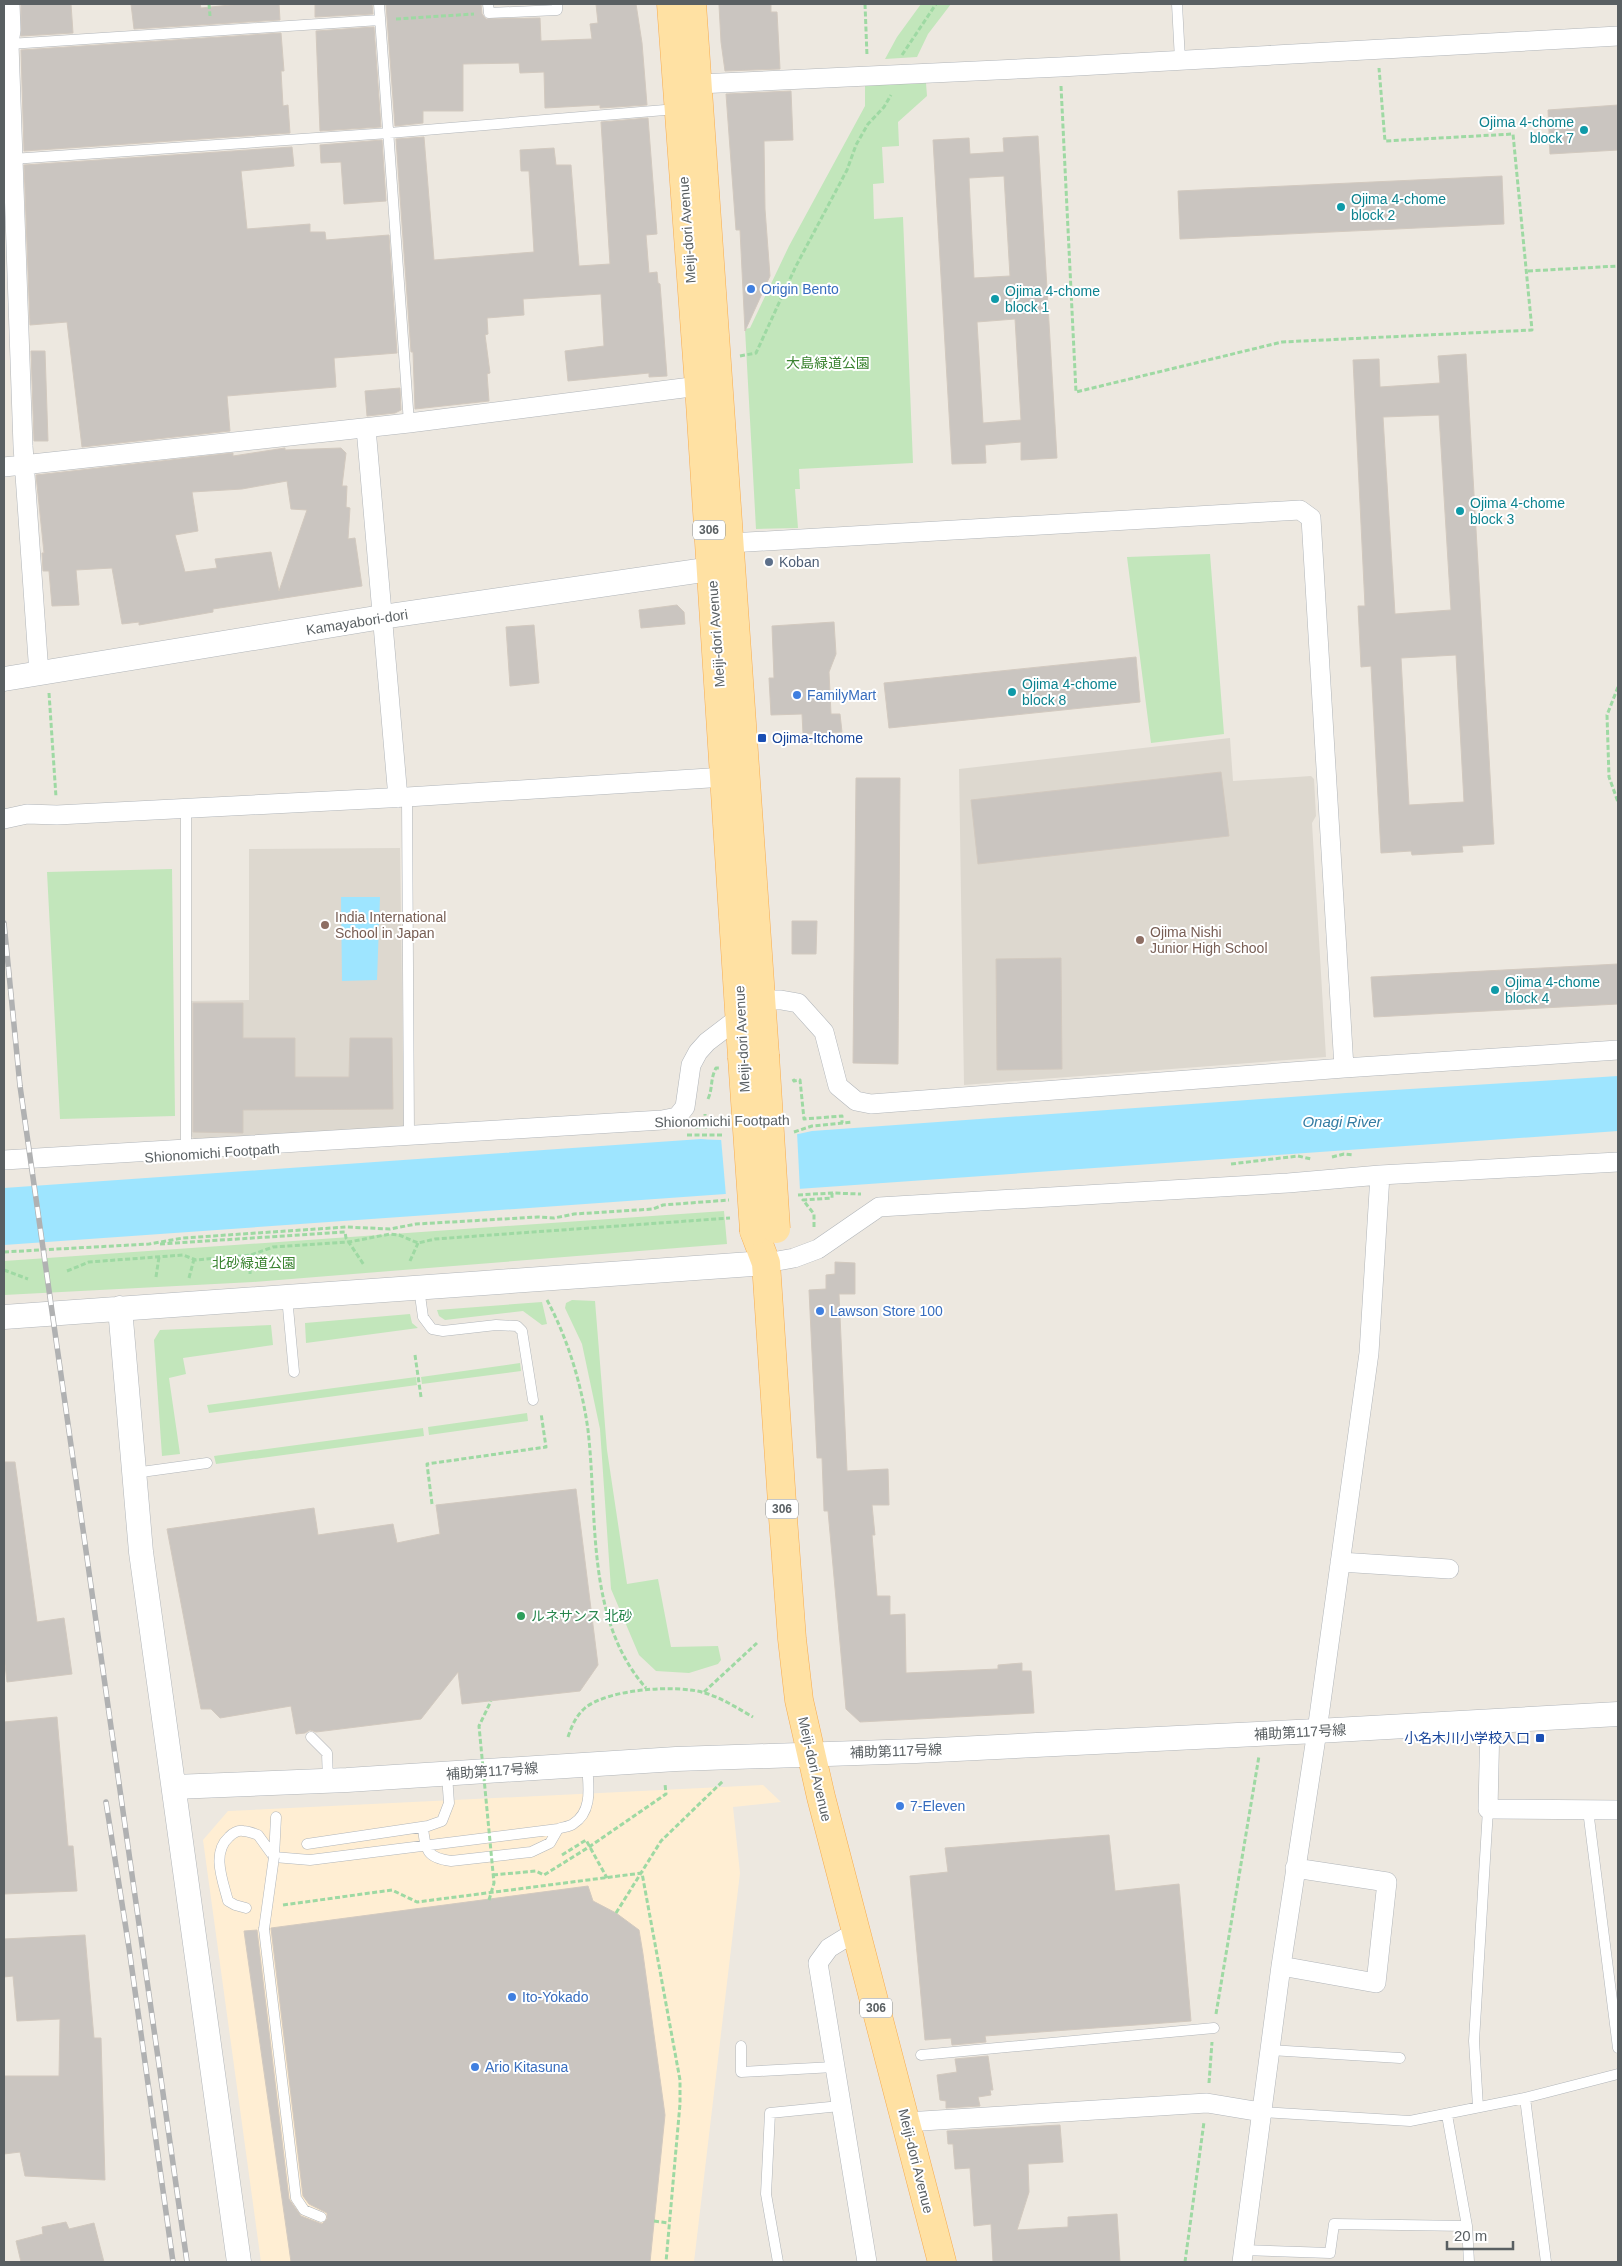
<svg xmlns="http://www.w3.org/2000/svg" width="1622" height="2266" font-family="Arial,'Noto Sans JP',sans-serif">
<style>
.commercial{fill:#ffeed3}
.education{fill:#ddd8cf}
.green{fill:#c2e6bb}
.water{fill:#9ee5ff}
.pier{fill:#ede8e0}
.building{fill:#cac5c0;stroke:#d2c9bf;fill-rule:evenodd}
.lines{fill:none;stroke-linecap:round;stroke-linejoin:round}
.service-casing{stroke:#b1b5b9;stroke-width:11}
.minor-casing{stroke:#b1b5b9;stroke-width:20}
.tertiary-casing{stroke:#b1b5b9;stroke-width:25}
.primary-casing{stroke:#f7ac50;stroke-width:29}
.path{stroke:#9ed9a3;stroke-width:3;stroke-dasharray:5 2.5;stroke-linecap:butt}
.service{stroke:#fff;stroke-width:10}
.minor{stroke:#fff;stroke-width:19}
.tertiary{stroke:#fff;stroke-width:24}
.primary{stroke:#ffe1a3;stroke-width:28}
.rail-casing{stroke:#b0b1b2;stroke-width:5.5}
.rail{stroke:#fff;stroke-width:4;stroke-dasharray:11;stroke-linecap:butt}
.service-bridge-casing{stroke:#b1b5b9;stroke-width:11;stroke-linecap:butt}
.primary-bridge-casing{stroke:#f7ac50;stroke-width:29;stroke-linecap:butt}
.path-bridge{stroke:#9ed9a3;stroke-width:3;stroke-dasharray:5 2.5;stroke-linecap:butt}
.service-bridge{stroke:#fff;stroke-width:10}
.primary-bridge{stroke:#ffe1a3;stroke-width:28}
.culture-dot{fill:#0f9aa8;stroke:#fff;stroke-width:2}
.shop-dot{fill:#3f7fe0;stroke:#fff;stroke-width:2}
.service-dot{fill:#5c6f8a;stroke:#fff;stroke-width:2}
.transit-dot{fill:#1a4fb4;stroke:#fff;stroke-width:2}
.education-dot{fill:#8d6e63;stroke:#fff;stroke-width:2}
.leisure-dot{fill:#2e9e5b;stroke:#fff;stroke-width:2}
.labels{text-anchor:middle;stroke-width:4;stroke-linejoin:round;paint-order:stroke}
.shield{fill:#fff;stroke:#8b8f91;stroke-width:1}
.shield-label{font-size:12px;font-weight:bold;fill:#595f62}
.culture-label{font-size:14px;fill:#0d838f;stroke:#fff;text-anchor:start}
.street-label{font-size:14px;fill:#595f62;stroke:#fff}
.shop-label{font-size:14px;fill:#366cbe;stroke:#fff;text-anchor:start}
.park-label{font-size:14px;fill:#3a8330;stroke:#fff}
.service-label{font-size:14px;fill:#4e5e75;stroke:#fff;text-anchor:start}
.transit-label{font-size:14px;fill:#164399;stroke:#fff;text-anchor:start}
.education-label{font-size:14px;fill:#785e54;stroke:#fff;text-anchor:start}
.leisure-label{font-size:14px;fill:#27864d;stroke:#fff;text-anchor:start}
.water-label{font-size:15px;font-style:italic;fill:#347ca3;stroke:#fff}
</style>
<rect width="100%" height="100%" fill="#ede8e0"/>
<path class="commercial" d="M763,1785L781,1802L733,1807L740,1873L694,2262H261L203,1840L228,1811Z"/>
<path class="education" d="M1230,738L1233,781L1311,776L1314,779L1316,816L1312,823L1326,1057L964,1085L959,769Z
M400,848L404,1126L195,1140L190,1135V1001L249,1000V849Z"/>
<path class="green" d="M921,4H951L928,34L917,57L885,59L897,37Z
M926,83L927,96L898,122L899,146L882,147L884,183L873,184L874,219L903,217L913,463L799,469L800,489H795L798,528L756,529L745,329L750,328L789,246L865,106V85Z
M1210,554L1224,734L1151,743L1127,557Z
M172,869L175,1116L60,1119L47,872Z
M724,1211L727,1244L253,1282L4,1295V1261Z
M572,1300L595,1301L607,1450L627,1584L658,1579L671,1647L718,1646L721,1660L718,1664L689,1673L656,1671L639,1655L611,1589L600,1429L582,1344L565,1308L566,1303Z
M542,1302L547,1324L542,1325L523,1311L445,1320L439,1316L437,1310Z
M410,1314L412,1323L418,1328L306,1343L305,1323Z
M271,1325L273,1345L183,1358L186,1374L169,1378L180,1454L162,1456L154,1340L160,1330Z
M520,1363L521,1371L422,1384L421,1377Z
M416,1377L417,1385L209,1413L207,1405Z
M527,1413L528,1421L429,1435L428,1427Z
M423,1428L424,1436L216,1464L214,1456Z"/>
<path class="water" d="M341,897H380L377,980L342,981Z
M1618,1076V1131L4,1245V1188L701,1139C735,1142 780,1139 812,1131L1346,1093Z"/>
<path class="pier" d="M797,1132L800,1191L726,1196L721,1138Z"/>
<path class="building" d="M21,4H71L73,33L21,36Z
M131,4H200L201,8L240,4H279L280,20L134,29Z
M315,4H372L373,14L315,17Z
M386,4H481L482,14L486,19L540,18L541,41L592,39L590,24L598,23L596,4H636L642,43L647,105L600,108V105L545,108L544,72L520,73L519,63L463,64V111H423V123L395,126Z
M734,4H768L771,5V12H777L780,69L725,71L721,42L719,5Z
M374,27L381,127L320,131L316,31Z
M281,33L284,71H281L283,106L288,105L290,133L24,151L21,50Z
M791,91L793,140L764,141L765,209L770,276L745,331L740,230H736L726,94Z
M1618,105V150L1550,154L1548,110Z
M648,118L657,234L646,235L649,273L657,272L658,283L660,284L667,376L649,377V373L568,381L565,351L604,346L601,294L523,299L524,315L487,318L488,334L485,335L490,373L487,374L489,401L415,409L413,352H411L396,139L424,137L434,260L534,252L529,171H521L520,150L554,148L556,165H571L579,266L610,264L601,122Z
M1038,136L1057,458L1021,460V442L985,445L986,463L952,464L933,140L969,138L970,154L1004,152L1003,138ZM1004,176L1010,276L974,278L969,178ZM1015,319L1021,420L983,423L977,322Z
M382,140L386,201L344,204L341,162L321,163L320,145Z
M292,147L294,166L241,171L247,229L310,224V232H325L326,240L389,235L397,353L334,358L336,387L227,396L230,431L82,447L67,322L30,325L24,165Z
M1502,176L1504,224L1180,239L1178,191Z
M31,351H45L48,441H34Z
M1466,354L1494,844L1462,846L1463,852L1412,855L1411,851L1381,853L1371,666L1361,667L1358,606H1365L1353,360L1379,359L1380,387L1440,383L1438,356ZM1439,415L1451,610L1395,614L1383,417ZM1456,655L1464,802L1409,805L1401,658Z
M400,388L401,410L395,413L367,416L365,391Z
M285,448V450L341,448L346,453L342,486H347L346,507L350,508L348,539L355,538L362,586L213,609V612L139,625V622L122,624L112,568L76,570L79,605L52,606L49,571H43L42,553H44L36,475L233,453V456ZM287,481L291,509L307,510L279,591L271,552L215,559L217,568L185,572L175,535L198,531L192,492L242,489Z
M677,605L684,612L685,624L641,628L639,610Z
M834,622L836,654L829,672L831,714H840L842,732L803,734L802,714L771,715L769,678H774L772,626Z
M534,625L539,683L510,686L506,627Z
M1136,657L1140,702L889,728L884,683Z
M1221,772L1229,836L978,864L971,800Z
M856,778H900L898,1064L853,1063Z
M792,921H817L816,954H792Z
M1061,958L1062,1069L997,1070L996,959Z
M1618,964V1004L1374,1017L1371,977Z
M193,1003H243V1038H295V1077H349L350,1038H392L393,1109L243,1110V1133L193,1132Z
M835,1262L855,1263V1294H839L847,1471L888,1469L889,1505H872L875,1535H872L877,1596H890V1615L905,1614L906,1673L998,1669V1665L1022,1663V1671H1031L1034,1713L860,1722L846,1709L828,1511H824L822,1458H817L809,1290L826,1289V1275L835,1274Z
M4,1462H15L37,1622L64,1618L72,1674L7,1682L4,1655Z
M576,1489L598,1665L580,1691L462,1704L458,1672L421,1719L316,1732L310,1730L305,1733L296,1734L291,1706L220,1718L211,1709H201L167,1529L314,1508L318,1535L393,1524L397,1543L440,1534L436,1505Z
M57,1717L68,1846H73L77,1891L4,1894V1722Z
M1109,1835L1115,1891L1179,1884L1191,2021L985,2036L986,2042L952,2045L951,2038L925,2040L910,1876L948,1872L945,1848Z
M588,1886L593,1901L616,1913L639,1930L643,1954L665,2115L650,2262H291L244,1931L257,1930L289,2199L301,2216L322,2224L327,2219V2213L309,2204L303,2196L271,1928Z
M85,1935L94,2038H101L105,2180L25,2176L20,2152L4,2154V2076H59L60,2019L17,2021L13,1976L4,1977V1939Z
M988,2056L993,2090H990L991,2095L978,2097L980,2106L946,2108V2101L940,2100L937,2075L957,2072L955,2059Z
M1060,2125L1063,2162L1028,2164L1029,2192L1017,2230L1068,2227V2217L1117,2214L1120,2262H993L991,2224L974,2226L970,2168L955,2169L953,2144H948L947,2131Z
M66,2222L69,2229L94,2223L104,2262H21L16,2241L43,2234L42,2227Z"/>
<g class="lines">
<defs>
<path id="service" d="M379,4L409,423
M488,4L489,13L557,10V4
M1177,4L1180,60
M9,44L380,20
M12,159L389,133L677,109
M407,797L409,1136
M186,1149V807
M419,1288L423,1317L432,1329L443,1331L496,1325L517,1326L522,1331L533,1400
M287,1297L294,1372
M134,1473L207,1463
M311,1737L327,1753L328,1781
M1588,1810L1618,2048
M423,1827C425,1850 427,1858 451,1861L531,1852L550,1843L558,1829
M307,1844L428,1826L442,1821L449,1803L447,1775
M274,1857L276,1817
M246,1908L235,1905L228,1901C223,1881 211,1853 229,1837C233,1833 237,1830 243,1831C248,1831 253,1833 258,1835L274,1857L310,1860L558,1829C562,1827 569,1827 573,1824C594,1811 588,1784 587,1764
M264,1929L296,2198L304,2210L321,2217
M741,2046V2072L834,2067
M1269,2050L1400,2058
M921,2055L1214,2028
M1525,2098L1546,2262
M1478,2107L1474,2041L1488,1809
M1261,2112L1410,2121L1525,2098L1618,2074
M1447,2115L1467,2226L1469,2262
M1243,2250L1330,2253L1334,2224L1467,2226
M778,2262L766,2194L770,2113L840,2106"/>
<path id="minor" d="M10,4L11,30L9,44L23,446L39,674
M691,92L698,84L1060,67L1618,36
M366,428L398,798
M4,467L409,423L699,386
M724,552L730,543L1300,510L1311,518L1344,1068
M4,819L27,814L57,815L407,797L725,777
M4,1160L662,1120L677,1117L685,1107L691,1065L698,1052L707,1042L762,1000H781L798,1003L824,1032L838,1086L856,1101L871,1104L1344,1068L1618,1050
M766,1263L794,1258L818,1249L879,1207L1288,1183L1380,1175L1618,1162
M1340,1562L1449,1569
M1490,1722L1488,1809L1618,1810
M855,1932L829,1948L818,1963L867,2262
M1281,1966L1376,1983L1387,1882L1295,1868
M906,2122L1207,2103L1261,2112
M1242,2262L1281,1966L1317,1731L1369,1353L1380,1175"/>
<path id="tertiary" d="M4,679L382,617L711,569
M120,1308L141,1552L239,2262
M4,1317L766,1263
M174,1787L347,1780L676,1759L916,1751L1317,1731L1618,1714"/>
<path id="primary" d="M671,4L699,386L742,1057
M692,4L765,1055
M754,1231L766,1263L783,1518L792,1639L799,1700L821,1797L942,2262"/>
</defs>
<use href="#service" class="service-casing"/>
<use href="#minor" class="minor-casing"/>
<use href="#tertiary" class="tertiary-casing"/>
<use href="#primary" class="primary-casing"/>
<path class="path" d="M209,4L210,16
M865,4L867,56
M396,19L474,14
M902,55L936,4
M1061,86L1076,392L1282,342L1532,330L1513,134L1385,141L1379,68
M1528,271L1618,266
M740,356L756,353L796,266L847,170L856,145L868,124L884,107L891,95
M1618,687L1607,715L1609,777L1618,802
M49,693L56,797
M793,1079L794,1081L800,1080L804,1119L842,1116V1123
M708,1099C713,1088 710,1079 716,1068H719
M695,1127H706L705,1114
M794,1132L812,1126L852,1122
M687,1135H723
M1332,1157L1344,1154L1353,1155
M1231,1164L1298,1156L1311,1159
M798,1195L832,1193L861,1194
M814,1227V1214L803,1200L832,1198V1193
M160,1244L345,1232L346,1238L364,1265
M4,1252L149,1244L183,1238L346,1227L390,1229L416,1224L538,1217L554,1218L574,1214L653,1209L663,1205L729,1200
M410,1261L418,1243
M4,1270L28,1279
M67,1271L89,1262L183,1255L196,1260L251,1255L273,1247L349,1242L390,1234L399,1235L418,1243L435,1239L730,1218
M250,1274L251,1255
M156,1277L159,1257
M189,1278L194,1259
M547,1300C568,1339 582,1386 588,1430C598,1516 585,1619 646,1688
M415,1355L421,1397
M432,1504L427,1464L546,1447L541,1413
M704,1692L757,1643
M568,1737C572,1725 576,1716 585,1708C608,1689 677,1684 705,1693C722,1698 737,1708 753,1717
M562,1855L586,1840L607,1878
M493,1875L536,1871L544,1875L589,1847L666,1794L665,1784
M283,1905L392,1890L417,1902L642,1873L680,2080V2104L666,2262
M616,1913L661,1841L723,1781
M1216,2014L1259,1756
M1209,2083L1212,2042
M654,2221L669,2223
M1185,2262L1204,2122"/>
<use href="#service" class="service"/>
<use href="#minor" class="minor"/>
<use href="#tertiary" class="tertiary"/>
<use href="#primary" class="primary"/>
<defs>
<path id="rail" d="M4,923L20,1086L187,2262
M106,1802L129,1948L173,2262"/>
</defs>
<use href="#rail" class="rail-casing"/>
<use href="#rail" class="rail"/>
<defs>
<path id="service-bridge" d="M264,1929L274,1857"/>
<path id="primary-bridge" d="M765,1055L776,1229
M742,1057L754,1231"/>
</defs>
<use href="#service-bridge" class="service-bridge-casing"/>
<use href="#primary-bridge" class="primary-bridge-casing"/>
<path class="path-bridge" d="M489,1900L494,1883L479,1726L491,1701"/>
<use href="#service-bridge" class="service-bridge"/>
<use href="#primary-bridge" class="primary-bridge"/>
</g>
<g class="culture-dot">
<circle cx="1584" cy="130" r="5"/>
<circle cx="1341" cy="207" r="5"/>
<circle cx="995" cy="299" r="5"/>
<circle cx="1460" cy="511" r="5"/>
<circle cx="1012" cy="692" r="5"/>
<circle cx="1495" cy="990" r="5"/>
</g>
<g class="shop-dot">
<circle cx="751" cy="289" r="5"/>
<circle cx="797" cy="695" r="5"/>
<circle cx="820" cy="1311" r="5"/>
<circle cx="900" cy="1806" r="5"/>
<circle cx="512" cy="1997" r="5"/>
<circle cx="475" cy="2067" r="5"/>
</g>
<circle class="service-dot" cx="769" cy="562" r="5"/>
<g class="transit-dot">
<rect x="757" y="733" width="10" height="10" rx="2.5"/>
<rect x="1535" y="1733" width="10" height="10" rx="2.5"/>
</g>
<g class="education-dot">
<circle cx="325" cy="925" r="5"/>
<circle cx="1140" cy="940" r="5"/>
</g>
<circle class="leisure-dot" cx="521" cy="1616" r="5"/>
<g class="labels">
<g class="shield">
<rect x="693" y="520.5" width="32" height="19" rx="4"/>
<rect x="766" y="1499.5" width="32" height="19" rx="4"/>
<rect x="860" y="1998.5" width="32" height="19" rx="4"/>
</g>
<g class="shield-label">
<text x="709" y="534">306</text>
<text x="782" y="1513">306</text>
<text x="876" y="2012">306</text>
</g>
<g class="culture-label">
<text x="1574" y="127" text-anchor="end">Ojima 4-chome<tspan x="1574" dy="16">block 7</tspan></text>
<text x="1351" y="204">Ojima 4-chome<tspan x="1351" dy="16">block 2</tspan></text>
<text x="1005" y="296">Ojima 4-chome<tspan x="1005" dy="16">block 1</tspan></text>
<text x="1470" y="508">Ojima 4-chome<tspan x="1470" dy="16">block 3</tspan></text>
<text x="1022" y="689">Ojima 4-chome<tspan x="1022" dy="16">block 8</tspan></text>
<text x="1505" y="987">Ojima 4-chome<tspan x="1505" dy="16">block 4</tspan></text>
</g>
<g class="street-label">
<text transform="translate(687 230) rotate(-94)" y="5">Meiji-dori Avenue</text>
<text transform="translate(357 622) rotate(-9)" y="5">Kamayabori-dori</text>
<text transform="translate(716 634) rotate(-94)" y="5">Meiji-dori Avenue</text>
<text transform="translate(742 1039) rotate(-93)" y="5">Meiji-dori Avenue</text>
<text transform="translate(722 1121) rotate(-1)" y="5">Shionomichi Footpath</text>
<text transform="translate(212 1153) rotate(-4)" y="5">Shionomichi Footpath</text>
<text transform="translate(1300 1732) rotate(-3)" y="5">補助第117号線</text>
<text transform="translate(896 1751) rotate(-2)" y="5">補助第117号線</text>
<text transform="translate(815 1769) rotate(77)" y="5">Meiji-dori Avenue</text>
<text transform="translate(492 1771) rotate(-4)" y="5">補助第117号線</text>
<text transform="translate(916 2161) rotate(76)" y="5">Meiji-dori Avenue</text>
</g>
<g class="shop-label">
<text x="761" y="294">Origin Bento</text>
<text x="807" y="700">FamilyMart</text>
<text x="830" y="1316">Lawson Store 100</text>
<text x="910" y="1811">7-Eleven</text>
<text x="522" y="2002">Ito-Yokado</text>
<text x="485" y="2072">Ario Kitasuna</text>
</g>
<g class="park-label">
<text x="828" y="368">大島緑道公園</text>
<text x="254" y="1268">北砂緑道公園</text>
</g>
<g class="service-label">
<text x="779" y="567">Koban</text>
</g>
<g class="transit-label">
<text x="772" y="743">Ojima-Itchome</text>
<text x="1530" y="1743" text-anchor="end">小名木川小学校入口</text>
</g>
<g class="education-label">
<text x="335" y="922">India International<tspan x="335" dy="16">School in Japan</tspan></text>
<text x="1150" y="937">Ojima Nishi<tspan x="1150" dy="16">Junior High School</tspan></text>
</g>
<g class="leisure-label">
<text x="531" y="1621">ルネサンス 北砂</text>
</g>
<g class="water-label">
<text x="1342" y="1127">Onagi River</text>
</g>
</g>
<rect width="1622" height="2266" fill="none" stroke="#595f62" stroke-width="10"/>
<path d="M1447 2241v8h66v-8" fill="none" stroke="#595f62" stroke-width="2.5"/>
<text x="1454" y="2241" font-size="15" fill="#595f62" stroke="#ffffff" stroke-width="4" paint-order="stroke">20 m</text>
</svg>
